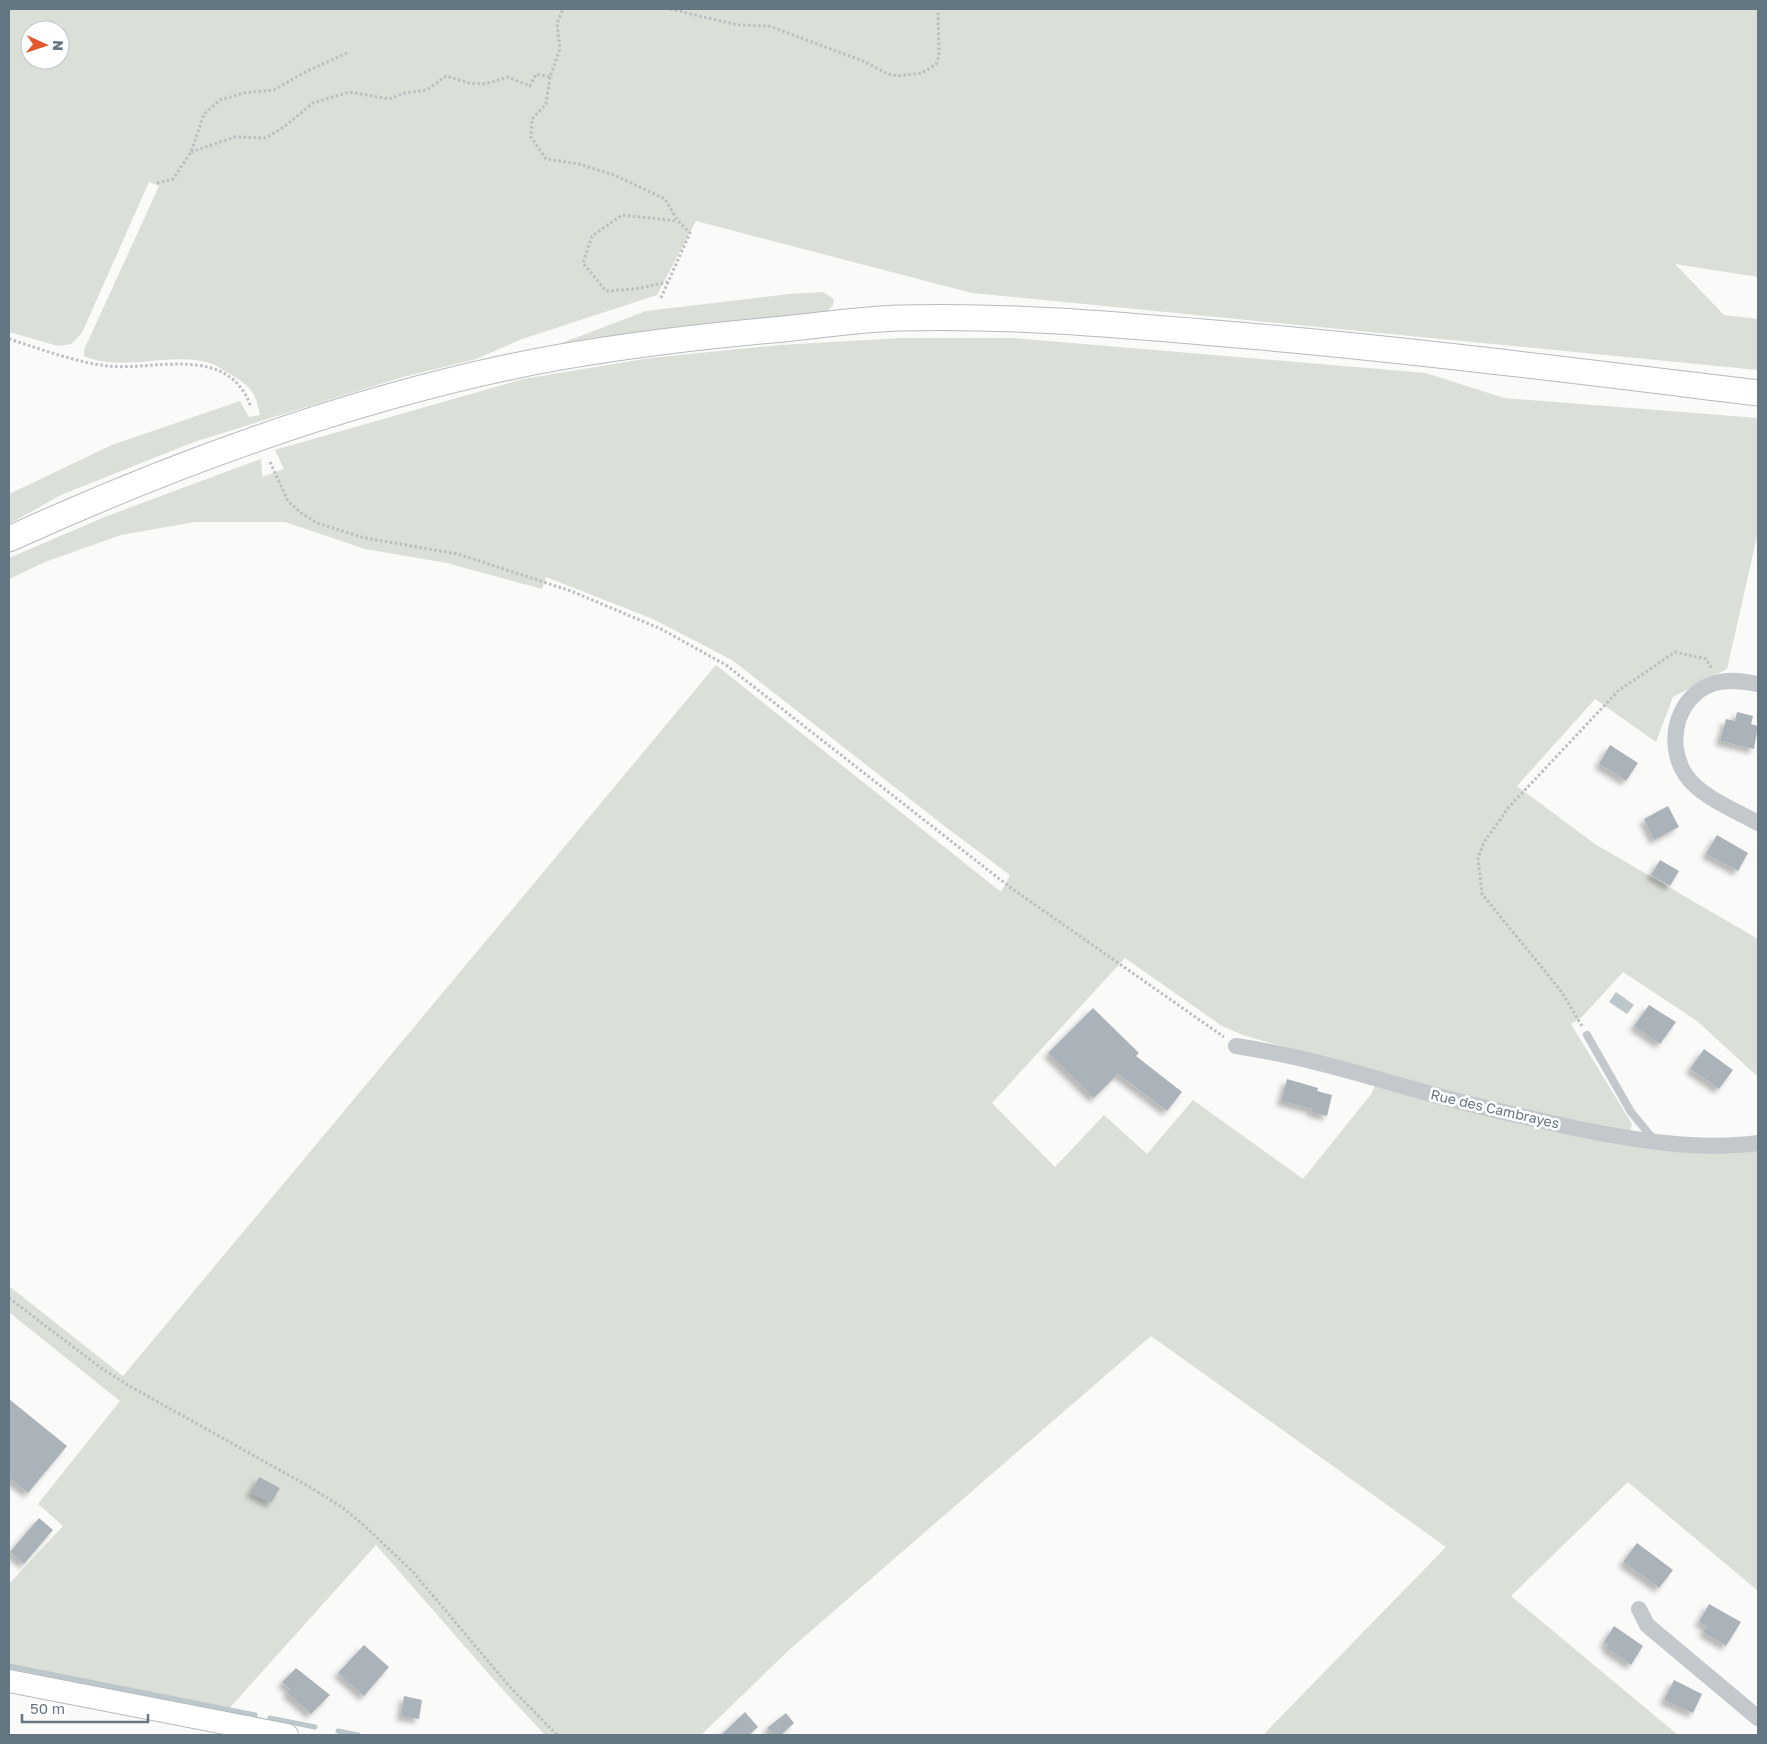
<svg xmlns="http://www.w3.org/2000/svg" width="1767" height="1744" font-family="'Golos Text',sans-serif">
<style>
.green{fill:#dadfd7;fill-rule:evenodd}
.water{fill:#bbc7cb}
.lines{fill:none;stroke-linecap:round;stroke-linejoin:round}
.stream{stroke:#bbc7cb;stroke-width:5}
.building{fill:#aab3b9;filter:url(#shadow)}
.secondary-casing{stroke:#b3babf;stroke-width:24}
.primary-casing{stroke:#b5babe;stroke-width:27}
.path{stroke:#bbbfc2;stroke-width:3;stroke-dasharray:2.5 2.5;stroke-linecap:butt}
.lane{stroke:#c3c8cc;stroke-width:8}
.street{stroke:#c3c8cc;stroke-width:16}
.secondary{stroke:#fff;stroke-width:22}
.primary{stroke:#fff;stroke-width:25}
.labels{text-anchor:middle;stroke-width:5;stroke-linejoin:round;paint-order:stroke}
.street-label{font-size:14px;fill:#657683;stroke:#fff}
</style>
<defs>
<filter id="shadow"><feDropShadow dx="-4.5" dy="4.5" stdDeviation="2.5" flood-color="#0004"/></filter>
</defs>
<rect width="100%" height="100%" fill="#fafaf8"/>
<path class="green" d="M9,9H1758V277L1675,264L1724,315L1758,319V370L972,293L696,221L657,295L522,339L476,359L403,377L194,442L61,495L9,524V494L112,445L240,401L249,417L260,415C256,392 249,385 230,374C223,370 216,365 210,363C169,351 124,373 84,356V350L159,186L149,182L82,333L71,344L58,346L9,332ZM30,30H60V60H30Z
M823,292L834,299L833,305L826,313L533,354L646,311L789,294Z
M901,338H1013L1426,373L1504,398L1758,418V532L1727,669L1673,697L1656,742L1595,699L1517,786L1595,844L1758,939V1077L1697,1021L1623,972L1582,1017L1571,1024L1632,1124L1631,1129L1628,1132L1582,1125L1378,1074L1243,1035L1222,1026L1125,958L992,1103L1055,1167L1104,1115L1147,1154L1193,1100L1303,1179L1372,1093L1375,1084L1498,1115L1758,1150V1591L1628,1482L1511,1596L1678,1735H1263L1446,1547L1151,1336L789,1650L701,1735H545L503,1690L376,1545L225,1713L9,1671V1584L63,1526L38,1504L120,1401L10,1313L9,1315V1286L123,1376L716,665L1001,892L1010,875L947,828L732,660L653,619L546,577L542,589L447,563L365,549L285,522H195L121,535L45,562L9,579V558L107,516L261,459L262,477L284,469L275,450L523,379L650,358L780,345Z"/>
<path class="water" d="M1616,992L1634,1005L1627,1014L1609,1002Z"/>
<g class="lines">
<path class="stream" d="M9,1666L255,1715
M270,1718L315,1727
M338,1731L358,1735"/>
</g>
<path class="building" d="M1737,712L1753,716L1751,724L1758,726L1754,749L1720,741L1726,719L1735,721Z
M1610,745L1638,763L1626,781L1599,764Z
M1668,806L1679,827L1654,840L1644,819Z
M1717,835L1748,853L1738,871L1706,854Z
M1660,860L1679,871L1670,886L1651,875Z
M1649,1005L1676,1022L1660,1044L1634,1026Z
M1093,1008L1139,1053L1136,1056L1182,1092L1167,1111L1118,1074L1094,1098L1048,1053Z
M1704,1049L1733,1070L1719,1089L1690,1069Z
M1287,1079L1318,1088L1317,1091L1332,1095L1327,1116L1311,1112L1312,1109L1281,1101Z
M9,1399L67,1446L28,1493L9,1478Z
M259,1477L280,1488L271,1503L251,1493Z
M39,1518L53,1530L24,1564L10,1552Z
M1637,1543L1673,1570L1659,1588L1623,1562Z
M1709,1604L1741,1622L1726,1646L1703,1632L1707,1626L1699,1622Z
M1614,1626L1643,1646L1631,1665L1606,1648L1608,1645L1604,1642Z
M364,1645L389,1667L364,1696L338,1673Z
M296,1668L330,1695L311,1714L287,1693L290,1689L282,1682Z
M1674,1680L1702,1694L1693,1713L1664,1700Z
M404,1696L422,1700L419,1719L401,1716Z
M745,1712L758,1727L749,1735H721Z
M786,1713L794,1723L781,1735H774L767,1728Z"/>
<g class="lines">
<defs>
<path id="secondary" d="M9,1681L287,1735"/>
<path id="primary" d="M9,539C169,466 336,404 509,367C599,348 693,337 784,329C823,325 862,319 900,318C1005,315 1110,324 1214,333C1396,348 1577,371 1758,393"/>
</defs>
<use href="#secondary" class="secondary-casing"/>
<use href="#primary" class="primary-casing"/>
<path class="path" d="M670,9L738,25L769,26L863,61L888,74L898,76L922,73L936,64L939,56L938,9
M550,77L546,104L532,119L531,137L546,159L579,164L614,175L665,199L678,221L690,233L660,300
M191,152L235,137L266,138L284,127L313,103L349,92L389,99L404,93L427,90L446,76L469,83L485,84L508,77L530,86L536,74L550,77L560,49L557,24L563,9
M157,183L173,179L191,152L204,114L220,100L244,93L274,90L307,71L347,53
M668,282L635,289L606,291L583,263L592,236L622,215L677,221
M9,339C41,349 74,362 108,366C157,371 228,343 251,407
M270,462L288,501L301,513L317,523L365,538L458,554L571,591L661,629L726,665L1011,888L1224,1037
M1582,1026L1561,991L1482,894L1478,858L1484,842L1509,807L1618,691L1675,652L1706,659L1712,669
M9,1298L101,1368L126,1384L308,1486L343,1508L368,1529L414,1573L509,1686L557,1735"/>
<path class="lane" d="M1587,1035L1631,1112L1654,1140"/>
<path class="street" d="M1758,684C1746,682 1732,679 1720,682C1678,690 1664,741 1685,774C1700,797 1735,810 1758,823
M1236,1046C1303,1056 1366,1076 1431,1094C1478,1107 1526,1117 1574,1128C1634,1140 1697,1151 1758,1143
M1639,1609L1647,1625L1758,1718"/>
<use href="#secondary" class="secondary"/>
<use href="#primary" class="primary"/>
</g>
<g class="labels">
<g class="street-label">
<text transform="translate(1495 1109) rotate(13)" y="5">Rue des Cambrayes</text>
</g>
</g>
<rect width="1767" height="1744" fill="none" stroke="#657683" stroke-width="20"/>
<g transform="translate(45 45) rotate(93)"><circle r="24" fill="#ffffff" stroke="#c1c8cd"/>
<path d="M0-4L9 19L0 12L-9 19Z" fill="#e4572e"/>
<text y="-8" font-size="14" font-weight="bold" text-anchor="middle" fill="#657683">N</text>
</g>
<path d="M22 1714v8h126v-8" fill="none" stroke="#657683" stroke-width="2.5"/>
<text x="30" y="1714" font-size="15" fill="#657683" stroke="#ffffff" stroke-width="4" paint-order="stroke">50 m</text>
</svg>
